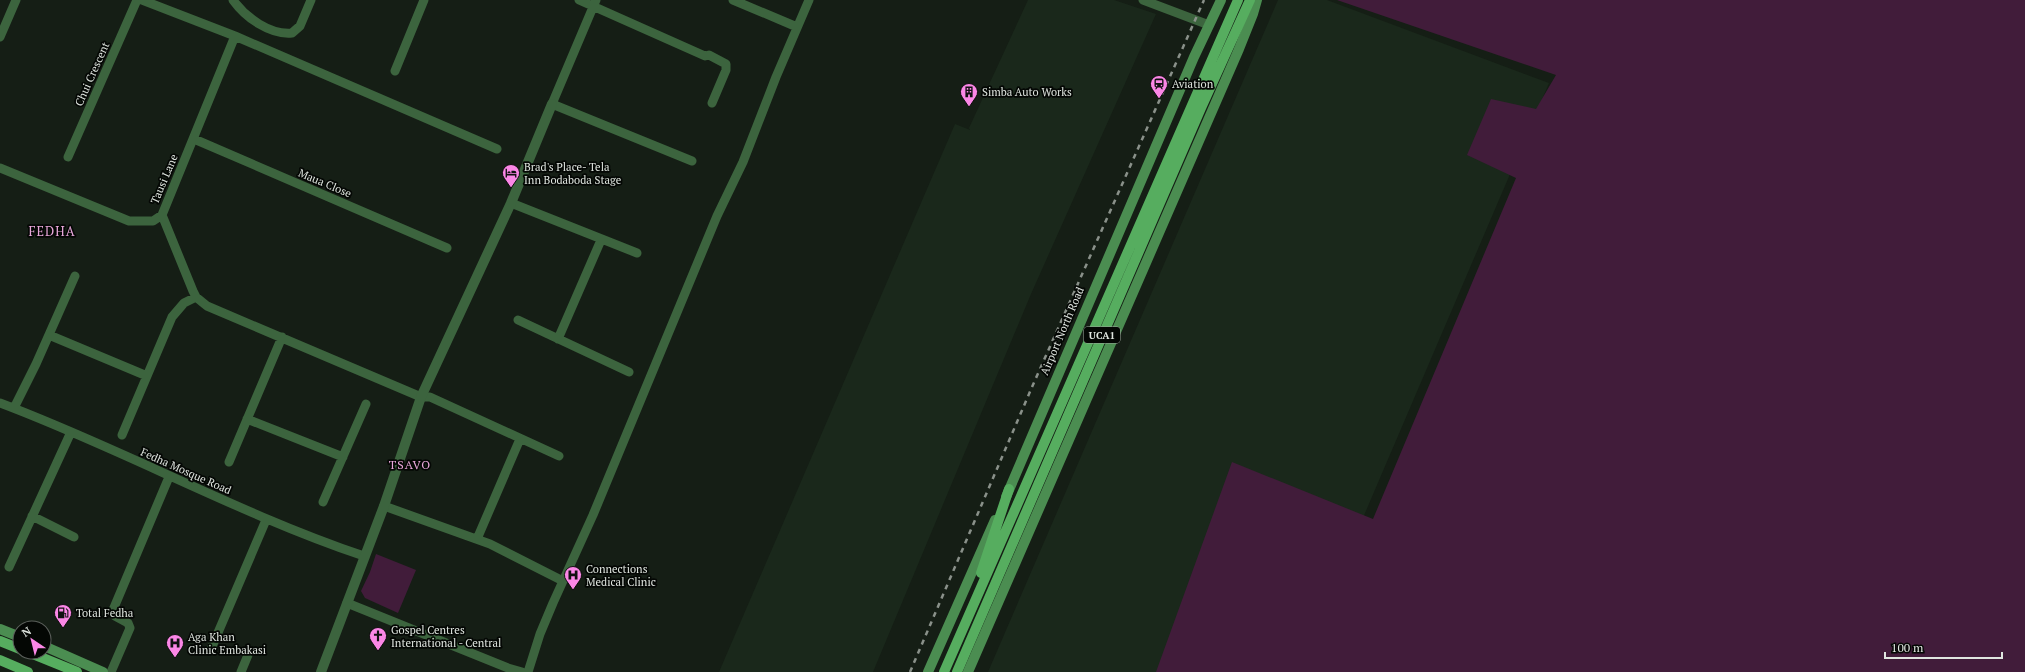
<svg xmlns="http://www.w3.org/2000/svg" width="2025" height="672" font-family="'PT Serif',serif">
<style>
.built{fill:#1a281b}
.green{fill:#411c3a}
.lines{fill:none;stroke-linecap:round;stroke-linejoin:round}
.minor{stroke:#3c643e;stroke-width:9}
.tertiary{stroke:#3c643e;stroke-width:10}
.secondary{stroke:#4b8d51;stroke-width:10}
.primary{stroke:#56ad5f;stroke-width:10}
.rail{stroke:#8a918a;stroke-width:2.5;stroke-dasharray:5 5;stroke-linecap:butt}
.labels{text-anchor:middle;stroke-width:3.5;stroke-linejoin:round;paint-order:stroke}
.shield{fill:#040704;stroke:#9ea39e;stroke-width:1}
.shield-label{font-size:10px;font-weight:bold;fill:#e0e6e0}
.street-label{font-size:11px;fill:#e0e6e0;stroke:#040704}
.poi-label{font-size:11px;fill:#e0e6e0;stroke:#040704;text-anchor:start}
.neighbourhood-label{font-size:12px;letter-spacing:1px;fill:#e8a7da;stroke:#040704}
.quarter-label{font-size:13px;letter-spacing:1px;fill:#e8a7da;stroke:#040704}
</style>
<rect width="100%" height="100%" fill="#151e15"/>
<path class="built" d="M1028,0H1114L1156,14L1031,294L873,672H719L955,124L970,130L969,128Z
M1278,0H1327L1549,83L1297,672H988Z"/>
<path class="green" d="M1337,0H2025V672H1156L1232,462L1373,519L1516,178L1467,155L1491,99L1536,109L1556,75Z
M376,554L416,570L398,613L365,598L361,591L370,572Z"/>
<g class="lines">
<path class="minor" d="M142,0L235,36L497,149
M233,0C246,18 270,35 292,33L300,26L311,0
M579,0L705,56L709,55L726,64V70L712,103
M596,0L552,104L692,161
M733,0L797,27
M1143,0L1209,25
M0,37L16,0
M395,71L424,0
M194,139L447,248
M68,157L137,0
M0,168L129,221H153L162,215L235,36
M511,203L637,253
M162,215L193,291L196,297L207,306L421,397H430L559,456
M518,320L629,372
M49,335L147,376
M558,339L601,240
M0,403C123,449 239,514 364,556
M14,408L36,364L75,276
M247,419L343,457
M122,435L172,317L184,303L196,297
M229,462L282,337
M323,502L366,404
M384,506L490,544L563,581
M32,516L74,537
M477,539L520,439
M9,567L71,432
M347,603L508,668L522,672
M211,649L266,520
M111,672L130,628L128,623L115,616L113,610L169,477
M241,672L248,655
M528,672L540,634L553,603L593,515L717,216L743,162L776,77L809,0"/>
<path class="tertiary" d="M321,672L384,506L421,397L511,203L552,104"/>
<path class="secondary" d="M1006,497L1194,57L1221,0
M0,629L20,637
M44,646L103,672
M928,672L995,520
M968,672L1239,49L1253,14L1257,0"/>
<path class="primary" d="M981,573L1009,489
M0,641L20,649
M28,652L77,672
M0,660L28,672
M944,672L1238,0
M957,672L1201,108L1250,0"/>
<path class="rail" d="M910,672L1032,387L1204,0"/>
</g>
<defs>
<symbol id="station-pin" viewBox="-11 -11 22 30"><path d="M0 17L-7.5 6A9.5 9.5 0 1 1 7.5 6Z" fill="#fb87e6" stroke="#040704"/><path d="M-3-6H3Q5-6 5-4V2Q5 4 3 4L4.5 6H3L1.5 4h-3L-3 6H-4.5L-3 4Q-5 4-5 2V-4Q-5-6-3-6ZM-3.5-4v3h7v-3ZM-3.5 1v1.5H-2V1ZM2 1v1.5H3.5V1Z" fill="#111"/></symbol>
<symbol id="building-pin" viewBox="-11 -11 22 30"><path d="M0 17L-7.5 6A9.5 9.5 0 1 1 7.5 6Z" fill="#fb87e6" stroke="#040704"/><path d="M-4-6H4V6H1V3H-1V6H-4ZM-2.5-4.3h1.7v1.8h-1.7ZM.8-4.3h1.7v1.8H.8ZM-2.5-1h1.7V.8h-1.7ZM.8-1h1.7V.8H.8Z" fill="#111"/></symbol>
<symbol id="hotel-pin" viewBox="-11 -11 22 30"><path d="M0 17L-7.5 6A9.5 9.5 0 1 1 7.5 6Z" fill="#fb87e6" stroke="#040704"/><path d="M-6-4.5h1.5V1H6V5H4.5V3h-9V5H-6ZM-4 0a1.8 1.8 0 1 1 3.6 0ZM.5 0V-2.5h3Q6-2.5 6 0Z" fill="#111"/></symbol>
<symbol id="hospital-pin" viewBox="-11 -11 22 30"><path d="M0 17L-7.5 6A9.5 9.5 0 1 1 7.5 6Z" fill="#fb87e6" stroke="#040704"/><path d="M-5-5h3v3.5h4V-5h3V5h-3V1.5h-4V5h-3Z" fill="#111"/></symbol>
<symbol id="fuel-pin" viewBox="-11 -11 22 30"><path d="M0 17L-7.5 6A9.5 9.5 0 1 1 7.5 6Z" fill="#fb87e6" stroke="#040704"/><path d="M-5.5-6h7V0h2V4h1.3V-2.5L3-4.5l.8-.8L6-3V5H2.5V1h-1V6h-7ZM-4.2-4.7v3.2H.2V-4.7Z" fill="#111"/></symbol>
<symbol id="church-pin" viewBox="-11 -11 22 30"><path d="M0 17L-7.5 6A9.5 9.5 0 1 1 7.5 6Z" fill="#fb87e6" stroke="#040704"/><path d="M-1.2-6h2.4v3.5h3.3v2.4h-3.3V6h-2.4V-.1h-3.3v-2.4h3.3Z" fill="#111"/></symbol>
</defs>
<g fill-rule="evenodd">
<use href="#station-pin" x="1149" y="74" width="20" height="27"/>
<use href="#building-pin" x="959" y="82" width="20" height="27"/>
<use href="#hotel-pin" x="501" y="163" width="20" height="27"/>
<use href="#hospital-pin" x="563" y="565" width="20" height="27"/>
<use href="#fuel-pin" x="53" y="603" width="20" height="27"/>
<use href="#church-pin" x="368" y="626" width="20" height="27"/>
<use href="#hospital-pin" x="165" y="633" width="20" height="27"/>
</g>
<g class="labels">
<rect class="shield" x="1084" y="327" width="36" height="16" rx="3"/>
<g class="shield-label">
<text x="1102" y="339">UCA1</text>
</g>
<g class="street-label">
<text transform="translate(92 74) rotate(-66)" y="4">Chui Crescent</text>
<text transform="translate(164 179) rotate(-67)" y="4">Tausi Lane</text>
<text transform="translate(325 183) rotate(23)" y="4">Maua Close</text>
<text transform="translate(1062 331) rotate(-67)" y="4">Airport North Road</text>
<text transform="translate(186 471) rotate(24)" y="4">Fedha Mosque Road</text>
</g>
<g class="poi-label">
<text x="1172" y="88">Aviation</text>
<text x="982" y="96">Simba Auto Works</text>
<text x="524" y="171">Brad's Place- Tela<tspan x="524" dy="13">Inn Bodaboda Stage</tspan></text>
<text x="586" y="573">Connections<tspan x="586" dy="13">Medical Clinic</tspan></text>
<text x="76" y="617">Total Fedha</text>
<text x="391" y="634">Gospel Centres<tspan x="391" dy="13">International - Central</tspan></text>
<text x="188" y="641">Aga Khan<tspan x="188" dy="13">Clinic Embakasi</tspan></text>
</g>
<g class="neighbourhood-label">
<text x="410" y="469">TSAVO</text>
</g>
<g class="quarter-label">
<text x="52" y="236">FEDHA</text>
</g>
</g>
<g transform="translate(32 640) rotate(325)"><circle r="19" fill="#040704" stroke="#5c605c"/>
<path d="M0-3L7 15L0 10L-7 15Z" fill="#fb87e6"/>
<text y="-6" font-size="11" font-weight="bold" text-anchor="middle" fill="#e0e6e0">N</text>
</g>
<path d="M1885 652v6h117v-6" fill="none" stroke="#e0e6e0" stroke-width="2"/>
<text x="1891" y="652" font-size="12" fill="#e0e6e0" stroke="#040704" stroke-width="3" paint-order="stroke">100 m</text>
</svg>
